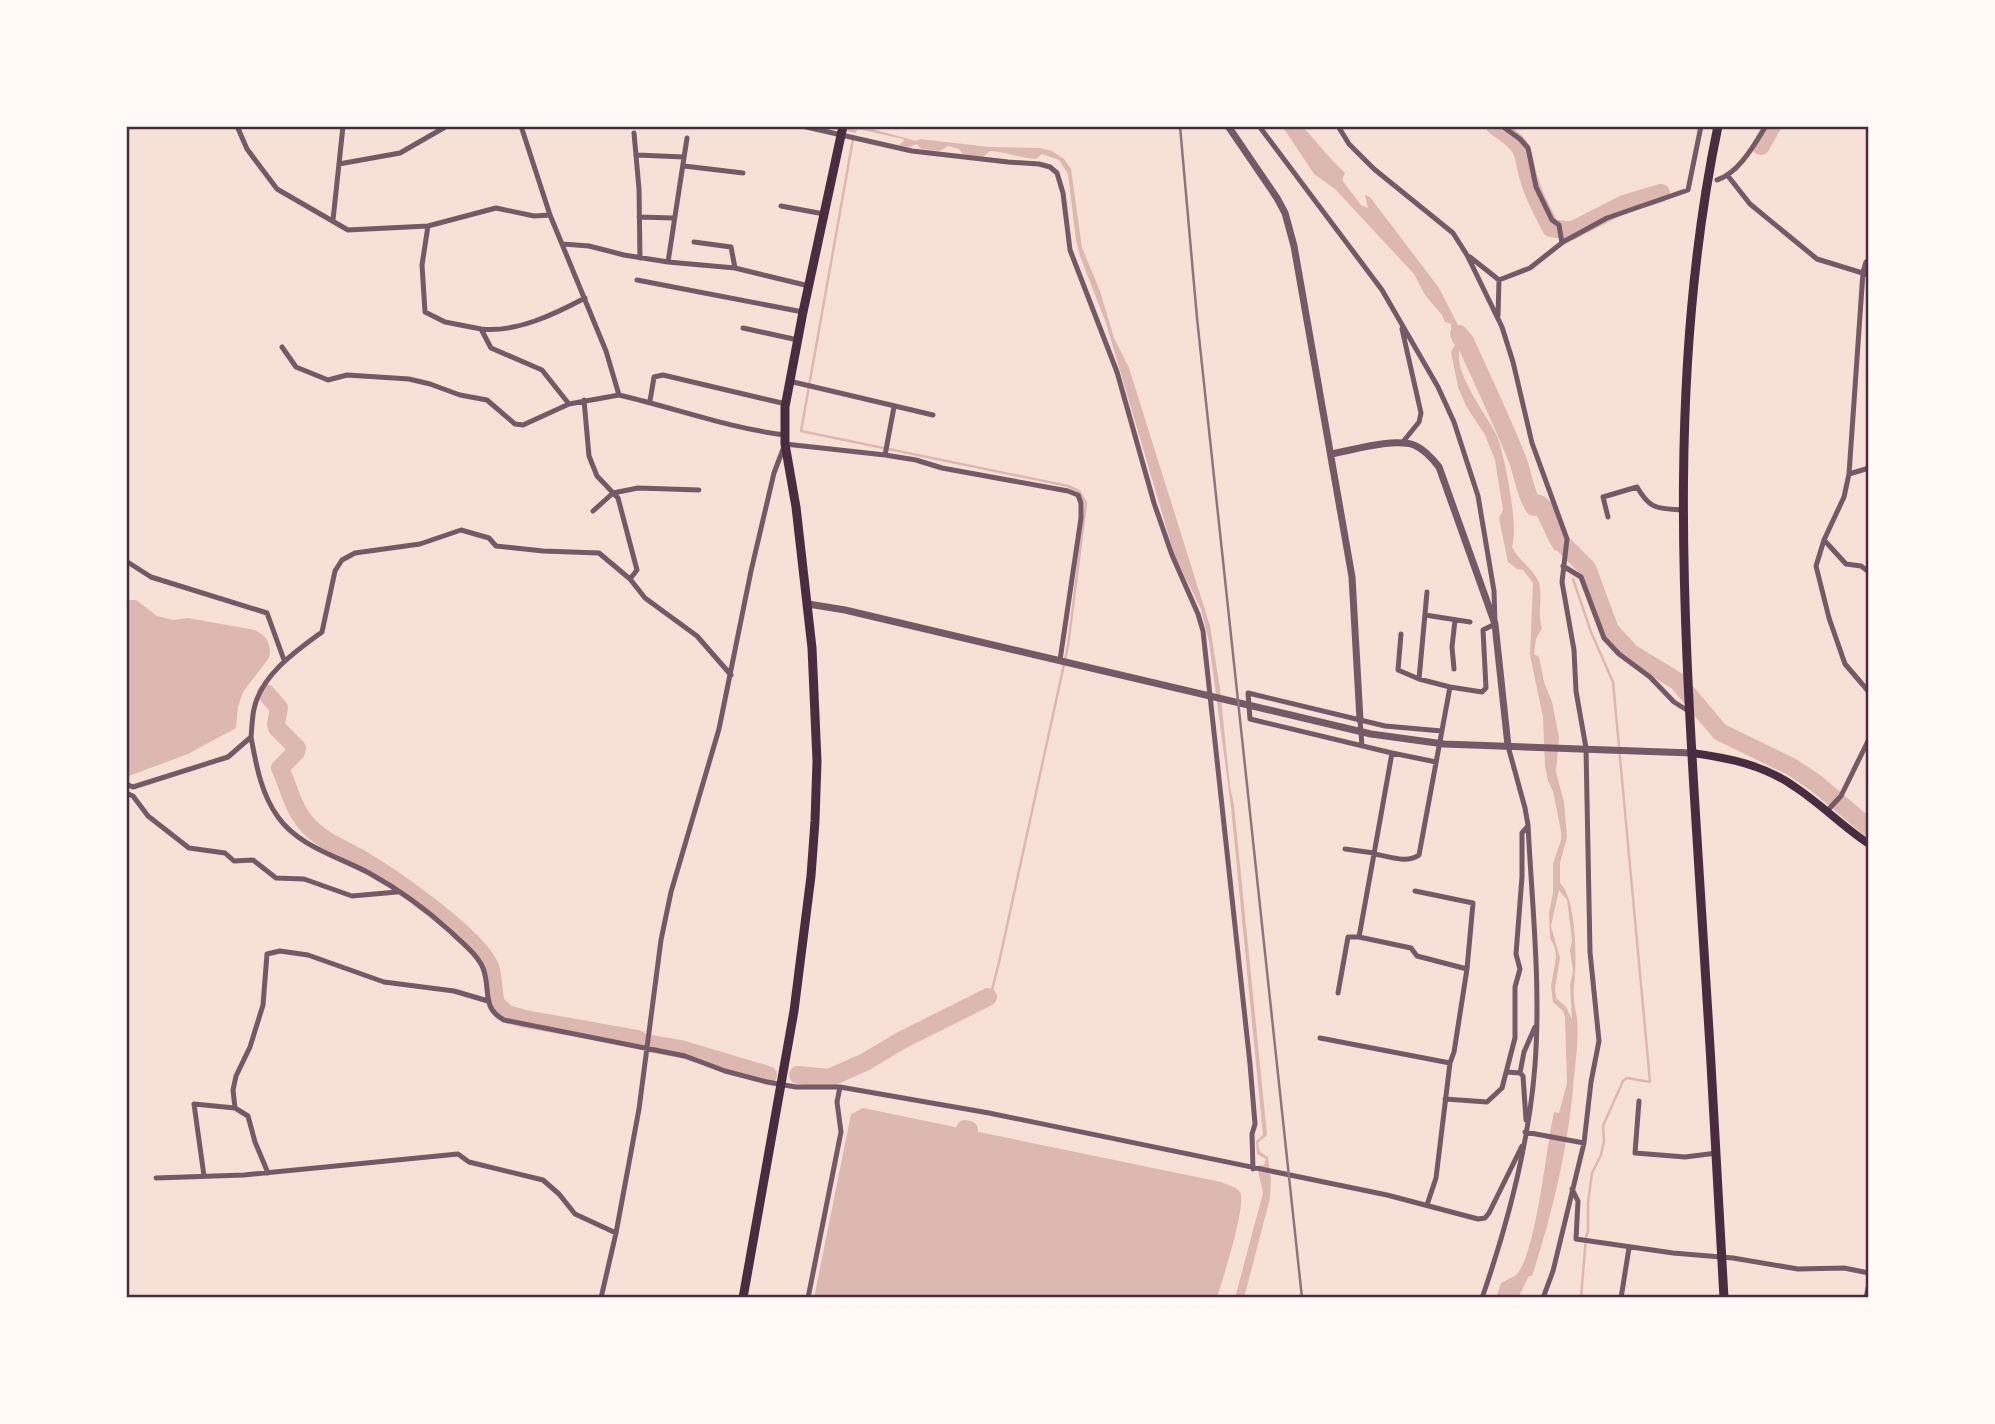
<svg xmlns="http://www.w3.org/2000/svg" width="1995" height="1424" font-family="Lora,serif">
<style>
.water{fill:#dcb8b0;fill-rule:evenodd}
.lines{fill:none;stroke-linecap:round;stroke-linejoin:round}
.stream{stroke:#dcb8b0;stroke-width:2.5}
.river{stroke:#dcb8b0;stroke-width:18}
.minor{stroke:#755966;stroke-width:5}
.tertiary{stroke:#755966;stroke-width:7}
.secondary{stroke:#4a2c40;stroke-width:8}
.primary{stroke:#4a2c40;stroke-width:9}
.trunk{stroke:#4a2c40;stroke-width:9}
.rail{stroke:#8f747c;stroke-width:2.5}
.neatline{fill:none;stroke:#4a2c40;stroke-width:2.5}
</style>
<rect width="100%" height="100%" fill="#f7e1d7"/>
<path class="water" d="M824,126H861L916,141L920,139L989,147L1040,148L1052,151L1064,159L1071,169L1082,248L1100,291L1114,338L1129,368L1210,626L1220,689L1230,786L1234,805L1267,1135L1258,1143L1260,1152L1268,1157L1271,1179L1270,1198L1244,1298H1235L1263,1193L1257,1166L1264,1165L1266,1159L1257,1154L1256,1141L1263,1135L1231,807L1209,642L1201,609L1175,557L1106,323L1080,256L1076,240L1068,174L1059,160L1042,154L1036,159C1020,158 1006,152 990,151L983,157L963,154L959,149L948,146L940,151L921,149L917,144L909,147L899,145L904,141L903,139L858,129L855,133Z
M1282,126H1302C1317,142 1329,158 1345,173L1342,180L1361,205L1368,208L1365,195L1370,197L1439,288L1466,341C1441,358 1488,416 1497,436C1505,456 1519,528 1512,547C1518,560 1535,570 1539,583C1543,598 1537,613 1542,628L1536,639L1534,654L1539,657L1544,682L1552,702L1559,737L1556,772L1564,802L1567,837L1560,863V883C1577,899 1577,963 1574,987C1573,997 1575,1009 1577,1018C1579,1036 1576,1058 1574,1077C1569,1144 1553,1212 1532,1276H1529L1518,1298H1496L1501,1283C1506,1280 1512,1278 1516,1275C1536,1255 1546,1149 1553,1117L1554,1112L1559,1113L1567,1083L1565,1017L1563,1011L1553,1002L1551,986L1556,958L1555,948L1550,938L1549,913L1553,893V864L1561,840V831L1553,791L1548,781L1545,766L1543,717L1530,655L1533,583L1523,570L1517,569L1508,562L1499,518L1503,510L1495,460L1485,435L1466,406L1458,387L1451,352L1455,345L1452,341L1451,324L1445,322L1442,315L1425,295L1414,274L1335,189L1314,174ZM1559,890L1567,900L1572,940L1570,950L1573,971L1570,985L1572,1019L1566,1007L1556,998L1555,988L1560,958L1551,926Z
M126,600H136L157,616L173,620L188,618L255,630C267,636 272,644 269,658L243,692L238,707L236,728L188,754L126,777Z
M863,1108L1221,1182C1227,1185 1237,1187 1240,1192C1247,1205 1222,1281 1217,1298H814L851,1114Z"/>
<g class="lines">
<path class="stream" d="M853,139L801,431L1068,486L1079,491L1086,503L1068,646L1000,958L991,994L988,997
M1534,507L1555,549
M1573,579L1591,632L1613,682L1650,1082L1627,1078L1623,1081L1603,1126L1604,1141L1601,1155L1592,1173L1588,1203V1231L1586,1237L1581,1298"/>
<path class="river" d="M1495,126C1534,152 1518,152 1532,188C1537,202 1544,215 1551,228L1571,231L1624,204L1661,193
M1761,146L1772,126
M1459,334L1465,341C1483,381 1502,420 1518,461C1523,475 1526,496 1534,507L1539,504L1544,508L1558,539L1587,568L1610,630L1631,653L1677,681L1720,732L1792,767L1817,784L1869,828
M266,693L279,708L276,724L277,728L297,748L296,752L280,768C289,787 292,806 305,822C319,839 339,847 358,857C389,875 478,936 490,967C494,978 493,993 496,1004L507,1014L525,1019L638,1039
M652,1044L681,1049L768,1075
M798,1075L829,1078L865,1062L902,1040L988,997
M965,1129L969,1130"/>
<path class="minor" d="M237,126L247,149L277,189L348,230L428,226L496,208L534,216L550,215
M521,126L550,215L606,351L619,395C675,408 728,428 785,435
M802,126L912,151L1008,162L1039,164L1050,167L1057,173L1063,193L1070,250L1117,372L1154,503L1172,555L1198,614L1203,631L1250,1064L1255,1124L1252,1134L1253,1169
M1259,126L1382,290L1438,387L1454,422L1478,496L1494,591L1495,624L1483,630L1486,688L1482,692L1450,687L1419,855C1407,864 1388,856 1374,854L1359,937L1411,948L1417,956L1467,969L1454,1052L1450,1063L1436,1178L1427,1205
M1338,126L1349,144L1374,169L1453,233L1467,255L1502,327L1513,362L1532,443L1567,539L1562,582L1574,650L1576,691L1586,748L1590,952L1599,1041L1591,1082L1584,1143L1553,1271L1543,1298
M1502,126L1520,139L1528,148L1536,187L1552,220L1559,225L1562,243
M634,133L639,189L640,258
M637,155L684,157
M339,164L400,153L447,126
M684,166L743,173
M1728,176L1750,204L1817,259L1869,275
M1717,180C1739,173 1754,145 1766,126
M781,206L824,214
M639,217L673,218
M333,220L343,126
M428,226L422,265L425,312L445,322L481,329L491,348L542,370L569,404
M694,242L731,247L735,268
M563,244L589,246L624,255L668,262L735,268L809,286
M1470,257L1499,280L1530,268L1563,242L1607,218L1688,190L1701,126
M1869,260L1866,262L1863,272L1849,474L1844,497L1824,540L1816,566L1829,618L1845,664L1869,692
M668,262L687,138
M637,280L803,312
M1498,316L1499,280
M743,328L798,340
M481,329C516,333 555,314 585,298
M282,347L296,367L328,380L347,375L409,379L430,384L460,395L487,400L515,424L523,425L569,404L619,395
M789,381L933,415
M584,400L589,456L597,476L618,498L637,570L630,579
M650,401L654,377L663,375L786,404
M1402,443L1419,422L1421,413L1402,329
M885,455L894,407
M1849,474L1869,468
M593,511L613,493L638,488L699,490
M1608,517L1603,497L1637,487C1651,511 1658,508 1684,510
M1824,540L1846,564L1861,566L1869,572
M126,561L151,577L267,613L284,660
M1563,566L1581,577L1604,638L1619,654L1650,677L1674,702L1690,712
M1425,615L1470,622
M1401,634L1398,670L1419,679L1450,687
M1454,669L1452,647L1455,620
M1419,679L1427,592
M1360,720L1362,746
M251,737C256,764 261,794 278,817C298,846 339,857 369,873C398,889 427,910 451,932C462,943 477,954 483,968C491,988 481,1008 504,1020L685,1056L725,1071L767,1082L796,1087H840L989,1113L1387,1195L1478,1219L1485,1218L1489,1213L1522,1146
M1392,753L1250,719L1248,693L1385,726L1442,731
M126,784L133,787L228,757L251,737C252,728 252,718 254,709C261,675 296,651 322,632L335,571L342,560L355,553L420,544L461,530L489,538L496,546L543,551L599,553L630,579L645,598L697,636L731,675
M126,793L133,796L148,816L189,848L225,853L234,861L253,860L276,878L304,879L352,896L397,892
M1827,811L1841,796L1869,739
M1345,849L1374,853
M1374,854L1392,753L1436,762
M1415,891L1473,903L1467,969
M1338,993L1348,937H1359
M1320,1038L1450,1063
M1507,1072L1520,1073L1523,1076L1526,1120
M1520,1073L1524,1052L1535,1027
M1445,1099L1487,1102L1502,1088L1515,1038V987L1520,969L1516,954L1522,877V833L1528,826
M1639,1101L1635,1153L1685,1157L1717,1153
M235,1108L233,1090L236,1076L250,1047L263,1005L267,954L280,951L308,955L384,982L454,991L488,1001
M1525,1132L1584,1143
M204,1176L194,1104L235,1108L248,1116L255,1142L268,1173
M156,1178L244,1175L458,1154L469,1162L543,1180L559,1194L575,1214L616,1233
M1572,1189L1578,1201L1576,1239L1673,1253L1733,1258L1798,1269L1844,1268L1869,1273
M601,1298L616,1233L639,1109L661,940L671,892L719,729L751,571L774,473L785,444L885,455L916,460L942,468L1068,491L1078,495L1081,503V518L1060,660
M808,1298L841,1132L837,1102L840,1087
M1482,1298C1508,1223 1529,1144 1535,1065C1541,985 1532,905 1528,825L1525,808L1508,746
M1621,1298L1629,1248
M1866,1298L1869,1283"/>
<path class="tertiary" d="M1228,126L1277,198L1285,213L1294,246L1352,577L1360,720
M1331,454C1354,450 1392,438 1414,445C1424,449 1432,458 1439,467L1495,624L1508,746
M808,604L845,610L1371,734L1444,744L1692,753"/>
<path class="secondary" d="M1692,753C1729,758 1764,765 1795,787C1821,804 1843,827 1869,844"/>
<path class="primary" d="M743,1298L794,1011L811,876L815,821L817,761L812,648L796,507L785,444V407L803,312L843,126"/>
<path class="trunk" d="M1718,126C1669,360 1682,601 1697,838C1707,991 1716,1145 1724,1298"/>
<path class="rail" d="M1180,126L1197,318L1302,1298"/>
</g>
<rect width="1995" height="1424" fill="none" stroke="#fffaf5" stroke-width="256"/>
<rect x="128" y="128" width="1739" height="1168" class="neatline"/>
</svg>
